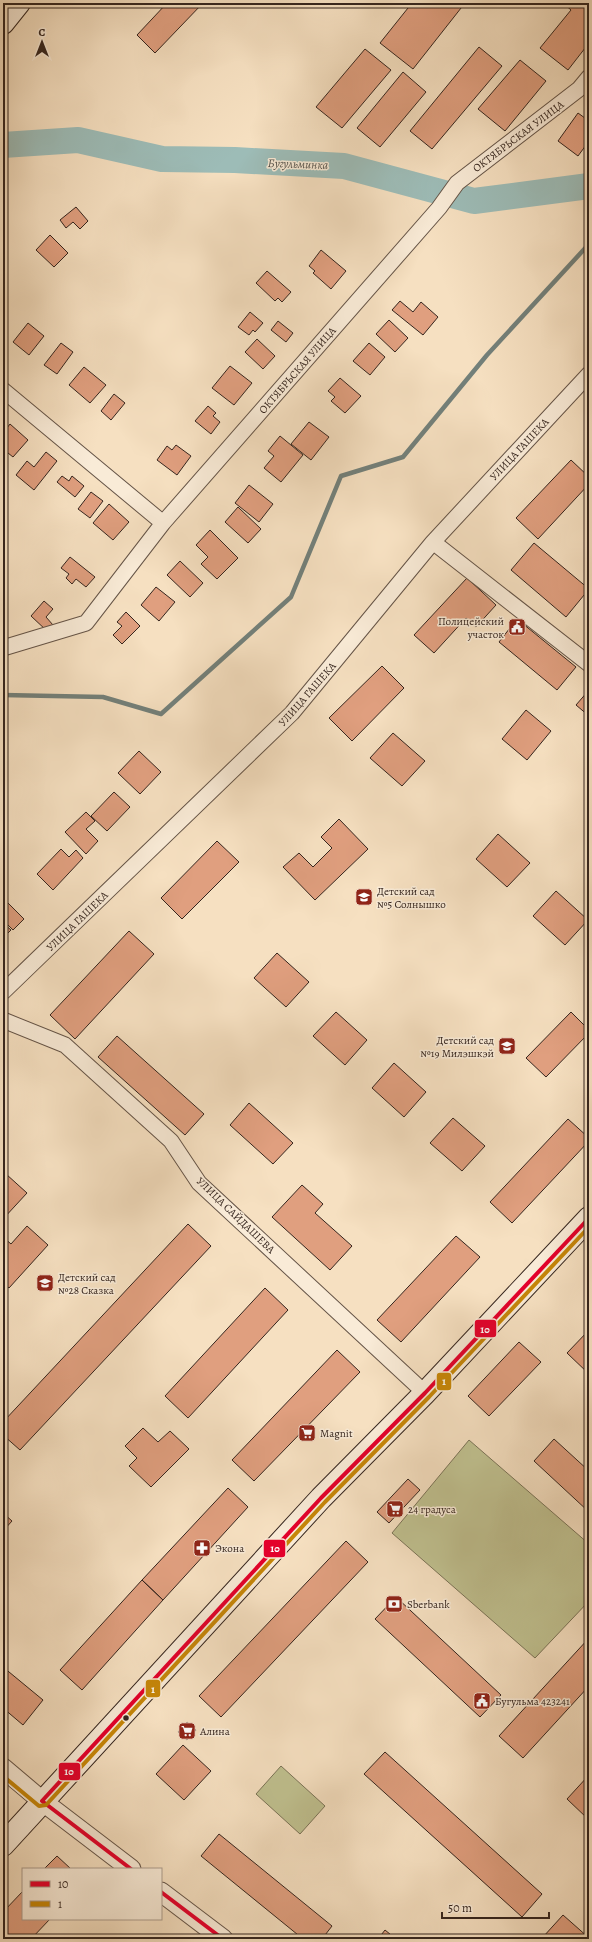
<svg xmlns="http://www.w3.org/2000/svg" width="592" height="1942" font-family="Alegreya,serif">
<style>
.green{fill:#c0c190;stroke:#7a7357}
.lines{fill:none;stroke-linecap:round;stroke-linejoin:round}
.stream{stroke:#73807a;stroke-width:4.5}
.river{stroke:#9dbcb7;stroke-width:26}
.building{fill:#e09f7f;stroke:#35251e}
.minor-casing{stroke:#655447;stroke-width:17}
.tertiary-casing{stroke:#655447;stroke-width:21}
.secondary-casing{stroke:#35251e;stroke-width:24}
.minor{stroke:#f9ebd7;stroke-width:15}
.tertiary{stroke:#f9ebd7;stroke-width:19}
.secondary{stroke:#f9ebd7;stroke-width:22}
.bus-1-casing{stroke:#f9ebd7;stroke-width:7}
.bus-2-casing{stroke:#f9ebd7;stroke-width:7}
.bus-1{stroke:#e4002b;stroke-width:4}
.bus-2{stroke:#c68608;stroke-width:4}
.bus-dot{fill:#35251e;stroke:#f9ebd7;stroke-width:1.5}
.labels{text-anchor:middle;stroke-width:3;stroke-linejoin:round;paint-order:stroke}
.street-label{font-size:11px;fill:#35251e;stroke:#f9ebd7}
.poi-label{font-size:11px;fill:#35251e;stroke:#f9ebd7;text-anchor:start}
.water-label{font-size:12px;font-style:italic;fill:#54524c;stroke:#f9ebd7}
.line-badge{stroke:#f9ebd7;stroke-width:1.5}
.badge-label{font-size:11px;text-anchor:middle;font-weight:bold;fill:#fff}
</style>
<rect width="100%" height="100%" fill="#f6e0c1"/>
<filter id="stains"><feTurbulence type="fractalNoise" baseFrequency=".005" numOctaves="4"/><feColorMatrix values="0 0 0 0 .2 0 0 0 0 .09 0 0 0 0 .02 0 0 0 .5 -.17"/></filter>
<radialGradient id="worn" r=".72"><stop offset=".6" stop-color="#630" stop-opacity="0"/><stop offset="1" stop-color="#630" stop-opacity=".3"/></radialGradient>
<path class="green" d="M469,1440L589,1544V1601L535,1658L392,1533Z
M281,1766L325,1806L300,1834L256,1794Z"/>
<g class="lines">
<path class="stream" d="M3,695L103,697L161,714L291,597L341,476L403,457L487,355L589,244"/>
<path class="river" d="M3,145L78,140L162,159L235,160L344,166L474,201L589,186"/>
</g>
<path class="building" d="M167,3H203L155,53L137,35Z
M412,3H465L413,69L380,43Z
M563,3H589V43L568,70L540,48L571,10Z
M479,47L502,66L432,149L410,131Z
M365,49L391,70L342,128L316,107Z
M520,60L546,81L505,131L478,109Z
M403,72L426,92L380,147L357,128Z
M578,113L589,121V141L578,156L558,141Z
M76,207L88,221L80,229L73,222L66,228L60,220Z
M50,235L68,253L54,267L36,250Z
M321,250L346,271L331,289L313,273L315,271L309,266Z
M267,271L291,292L282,302L278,298L275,301L256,283Z
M400,301L413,312L421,302L438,317L423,335L392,310Z
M250,312L263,323L255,332L253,330L249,335L238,327Z
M389,320L408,338L395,352L376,334Z
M278,321L293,333L286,342L271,330Z
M28,323L44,336L29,355L13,342Z
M257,339L275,356L263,369L245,352Z
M61,343L73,352L57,374L44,365Z
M369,343L385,357L370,375L353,361Z
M230,366L252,383L234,405L212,388Z
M84,367L106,385L90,403L69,385Z
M340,378L361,396L345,413L331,401L335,397L328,391Z
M114,394L125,403L111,420L101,411Z
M208,406L216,413L213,416L220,422L211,434L195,421Z
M309,422L329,437L311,460L291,444Z
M10,424L28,440L13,457L3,449V433Z
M280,436L303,455L281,482L264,468L274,456L268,451Z
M176,445L191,456L177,475L157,460L167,446L172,450Z
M46,452L57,461L34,490L16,475L27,461L34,467Z
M571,460L589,477V484L538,539L516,518Z
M62,476L69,481L72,476L84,486L75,497L57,482Z
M249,485L273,504L259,522L235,503Z
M91,492L103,501L90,518L78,509Z
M109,504L129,522L113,540L93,523Z
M238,507L261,529L248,543L225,522Z
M210,530L238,558L217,579L201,564L208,557L196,545Z
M534,543L589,589L566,617L511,570Z
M70,557L95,577L86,587L76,579L72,584L66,578L69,574L61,568Z
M180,561L203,583L190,597L167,575Z
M467,578L496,605L476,627L466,618L434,653L414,635Z
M156,587L175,602L159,621L141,605Z
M44,601L53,609L46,617L53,625L47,631L31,616Z
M126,612L140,626L122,644L113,635L122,626L117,622Z
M517,619L576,667L557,690L499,642Z
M382,666L404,688L352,741L329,718Z
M589,690V716L576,705Z
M526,710L551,731L527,760L502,739Z
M393,733L425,761L402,786L370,758Z
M139,751L161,772L140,794L118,773Z
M114,792L130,807L107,831L91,816Z
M86,812L95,821L86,829L98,841L86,854L65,832Z
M339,819L368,849L315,900L283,867L299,853L313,867L332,848L321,837Z
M498,834L530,863L507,887L476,859Z
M217,841L239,862L182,919L161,898Z
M61,849L69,857L76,850L83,858L53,890L37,874Z
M556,891L588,920L565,945L533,916Z
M5,900L24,919L13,930L3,920V902Z
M3,923L11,930L3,938Z
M129,931L154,954L75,1039L50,1015Z
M277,953L309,982L286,1007L254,978Z
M336,1012L367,1040L345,1065L313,1036Z
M571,1012L589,1030V1033L546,1077L526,1058Z
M117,1036L204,1114L185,1135L98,1057Z
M394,1063L426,1092L404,1117L372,1088Z
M249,1103L293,1143L273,1164L230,1125Z
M453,1118L485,1146L462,1171L430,1143Z
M568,1119L589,1138V1141L512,1223L490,1202Z
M6,1174L27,1193L3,1219V1177Z
M302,1185L323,1204L315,1213L352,1246L330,1270L272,1217Z
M188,1224L211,1246L20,1450L3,1435V1422Z
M27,1226L48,1245L9,1288L3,1283V1237L11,1244Z
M456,1236L480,1257L401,1342L377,1320Z
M265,1288L288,1310L188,1418L165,1396Z
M589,1330V1374L567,1353Z
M519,1342L541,1362L489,1416L468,1396Z
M337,1350L360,1372L254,1481L232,1460Z
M143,1428L158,1442L170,1431L189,1449L151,1487L129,1466L137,1458L125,1446Z
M554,1439L589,1471V1512L534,1461Z
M408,1479L420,1490L389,1523L377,1512Z
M228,1488L248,1507L163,1600L142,1580Z
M3,1513L12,1521L3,1531Z
M346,1541L368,1562L221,1717L199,1696Z
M142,1580L163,1600L82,1690L60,1670Z
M396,1597L501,1695L480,1717L375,1619Z
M589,1638V1686L523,1758L499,1736Z
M3,1667L43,1700L23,1725L3,1708Z
M187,1722L196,1730L187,1740L178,1732Z
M183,1745L211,1771L184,1800L156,1774Z
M385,1752L542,1894L522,1917L364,1774Z
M589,1775V1819H588L567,1799Z
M219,1834L332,1926L322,1939H303L201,1856Z
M57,1856L71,1869H44Z
M23,1891V1919H50L31,1939H3V1912Z
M563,1915L589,1938V1939H545L543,1937Z
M385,1930L396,1939H378Z"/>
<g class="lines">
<defs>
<path id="minor" d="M3,390L163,523
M433,542L589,664
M3,648L86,623L163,523L439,208L457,183L579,89L589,77
M3,992L292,713L433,542L589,374
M3,1020L65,1045L171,1141L199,1183L425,1393"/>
<path id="tertiary" d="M3,1768L42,1801L131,1869
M161,1892L223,1939"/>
<path id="secondary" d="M3,23L19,3
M3,1845L321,1498L425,1393L589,1218"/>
</defs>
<use href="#minor" class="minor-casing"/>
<use href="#tertiary" class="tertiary-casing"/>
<use href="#secondary" class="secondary-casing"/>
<use href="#minor" class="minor"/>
<use href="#tertiary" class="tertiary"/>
<use href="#secondary" class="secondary"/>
<defs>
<path id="bus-1" d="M131,1869L42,1801L321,1498L425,1393L589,1218
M161,1892L223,1939"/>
<path id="bus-2" d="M3,1776L39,1806L46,1805L325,1502L429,1397L589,1227"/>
</defs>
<use href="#bus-1" class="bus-1-casing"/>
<use href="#bus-2" class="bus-2-casing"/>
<use href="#bus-1" class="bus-1"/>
<use href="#bus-2" class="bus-2"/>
</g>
<defs>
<symbol id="civic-square" viewBox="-11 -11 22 22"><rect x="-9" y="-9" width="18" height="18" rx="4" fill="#8f2418" stroke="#f9ebd7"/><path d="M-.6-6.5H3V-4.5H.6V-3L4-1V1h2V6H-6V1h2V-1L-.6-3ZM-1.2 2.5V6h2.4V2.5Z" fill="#fff"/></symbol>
<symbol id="school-square" viewBox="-11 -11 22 22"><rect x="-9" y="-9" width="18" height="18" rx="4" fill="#8f2418" stroke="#f9ebd7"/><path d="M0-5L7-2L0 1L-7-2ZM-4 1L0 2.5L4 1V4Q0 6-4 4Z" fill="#fff"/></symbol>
<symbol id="supermarket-square" viewBox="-11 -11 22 22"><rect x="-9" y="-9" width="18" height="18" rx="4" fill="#8f2418" stroke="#f9ebd7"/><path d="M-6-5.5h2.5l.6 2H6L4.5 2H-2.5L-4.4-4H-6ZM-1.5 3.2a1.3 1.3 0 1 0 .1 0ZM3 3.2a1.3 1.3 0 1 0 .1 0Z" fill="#fff"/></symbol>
<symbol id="pharmacy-square" viewBox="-11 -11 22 22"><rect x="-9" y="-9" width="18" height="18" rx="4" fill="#8f2418" stroke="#f9ebd7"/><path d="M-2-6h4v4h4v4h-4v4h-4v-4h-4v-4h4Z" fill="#fff"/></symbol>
<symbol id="bank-square" viewBox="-11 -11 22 22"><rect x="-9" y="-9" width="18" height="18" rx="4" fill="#8f2418" stroke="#f9ebd7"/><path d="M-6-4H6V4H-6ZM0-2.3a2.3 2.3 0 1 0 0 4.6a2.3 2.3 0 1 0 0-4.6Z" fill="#fff"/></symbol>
</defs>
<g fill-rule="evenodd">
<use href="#civic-square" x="507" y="617" width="20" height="20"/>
<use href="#school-square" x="354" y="887" width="20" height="20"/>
<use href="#school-square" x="497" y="1036" width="20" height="20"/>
<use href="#school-square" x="35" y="1273" width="20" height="20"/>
<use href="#supermarket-square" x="297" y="1423" width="20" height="20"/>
<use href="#supermarket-square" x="385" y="1499" width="20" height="20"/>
<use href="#pharmacy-square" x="192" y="1538" width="20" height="20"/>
<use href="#bank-square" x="384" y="1594" width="20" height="20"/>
<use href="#civic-square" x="472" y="1691" width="20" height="20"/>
<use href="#supermarket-square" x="177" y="1721" width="20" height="20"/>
</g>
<circle class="bus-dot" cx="126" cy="1718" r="3.5"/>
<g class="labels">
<g class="street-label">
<text transform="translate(518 136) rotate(-37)" y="4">ОКТЯБРЬСКАЯ УЛИЦА</text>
<text transform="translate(297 370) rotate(-49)" y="4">ОКТЯБРЬСКАЯ УЛИЦА</text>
<text transform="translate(519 449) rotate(-47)" y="4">УЛИЦА ГАШЕКА</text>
<text transform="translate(307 694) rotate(-49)" y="4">УЛИЦА ГАШЕКА</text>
<text transform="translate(77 921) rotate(-44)" y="4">УЛИЦА ГАШЕКА</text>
<text transform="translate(236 1215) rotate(44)" y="4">УЛИЦА САЙДАШЕВА</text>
</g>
<g class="poi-label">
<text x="504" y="625" text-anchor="end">Полицейский<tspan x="504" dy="13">участок</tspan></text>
<text x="377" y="895">Детский сад<tspan x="377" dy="13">№5 Солнышко</tspan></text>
<text x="494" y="1044" text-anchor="end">Детский сад<tspan x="494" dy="13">№19 Милэшкэй</tspan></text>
<text x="58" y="1281">Детский сад<tspan x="58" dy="13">№28 Сказка</tspan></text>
<text x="320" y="1437">Magnit</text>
<text x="408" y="1513">24 градуса</text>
<text x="215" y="1552">Экона</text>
<text x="407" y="1608">Sberbank</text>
<text x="495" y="1705">Бугульма 423241</text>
<text x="200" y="1735">Алина</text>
</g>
<g class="water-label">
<text transform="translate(298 164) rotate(2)" y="4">Бугульминка</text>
</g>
</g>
<g class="line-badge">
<rect x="474" y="1319" width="23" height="19" rx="4" fill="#e4002b"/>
<rect x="436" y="1372" width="16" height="19" rx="4" fill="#c68608"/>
<rect x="263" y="1539" width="23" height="19" rx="4" fill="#e4002b"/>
<rect x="145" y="1679" width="16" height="19" rx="4" fill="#c68608"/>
<rect x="58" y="1762" width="23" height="19" rx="4" fill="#e4002b"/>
</g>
<g class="badge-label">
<text x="485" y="1333">10</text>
<text x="444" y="1385">1</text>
<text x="275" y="1552">10</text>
<text x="153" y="1693">1</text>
<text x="69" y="1775">10</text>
</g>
<rect width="592" height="1942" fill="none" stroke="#f6e0c1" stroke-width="16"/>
<rect x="4" y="4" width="584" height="1934" fill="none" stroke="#35251e" stroke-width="2"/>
<rect x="8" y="8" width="576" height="1926" fill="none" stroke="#35251e"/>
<rect x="22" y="1868" width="140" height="52" fill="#f9ebd7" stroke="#ab9c8d"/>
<rect x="30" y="1881" width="20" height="6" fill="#e4002b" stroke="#ab9c8d"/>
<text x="58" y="1888" font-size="12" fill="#35251e">10</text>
<rect x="30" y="1901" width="20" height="6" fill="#c68608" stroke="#ab9c8d"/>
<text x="58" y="1908" font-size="12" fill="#35251e">1</text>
<g transform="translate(42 42)" stroke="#f9ebd7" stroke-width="3" paint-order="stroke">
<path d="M0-3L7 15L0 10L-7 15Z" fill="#35251e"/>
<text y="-6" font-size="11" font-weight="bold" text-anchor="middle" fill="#35251e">С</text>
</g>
<path d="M442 1912v6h107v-6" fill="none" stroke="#35251e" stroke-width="2"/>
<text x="448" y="1912" font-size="12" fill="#35251e" stroke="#f9ebd7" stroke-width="3" paint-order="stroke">50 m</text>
<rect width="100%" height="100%" filter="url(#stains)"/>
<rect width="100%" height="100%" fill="url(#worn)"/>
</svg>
